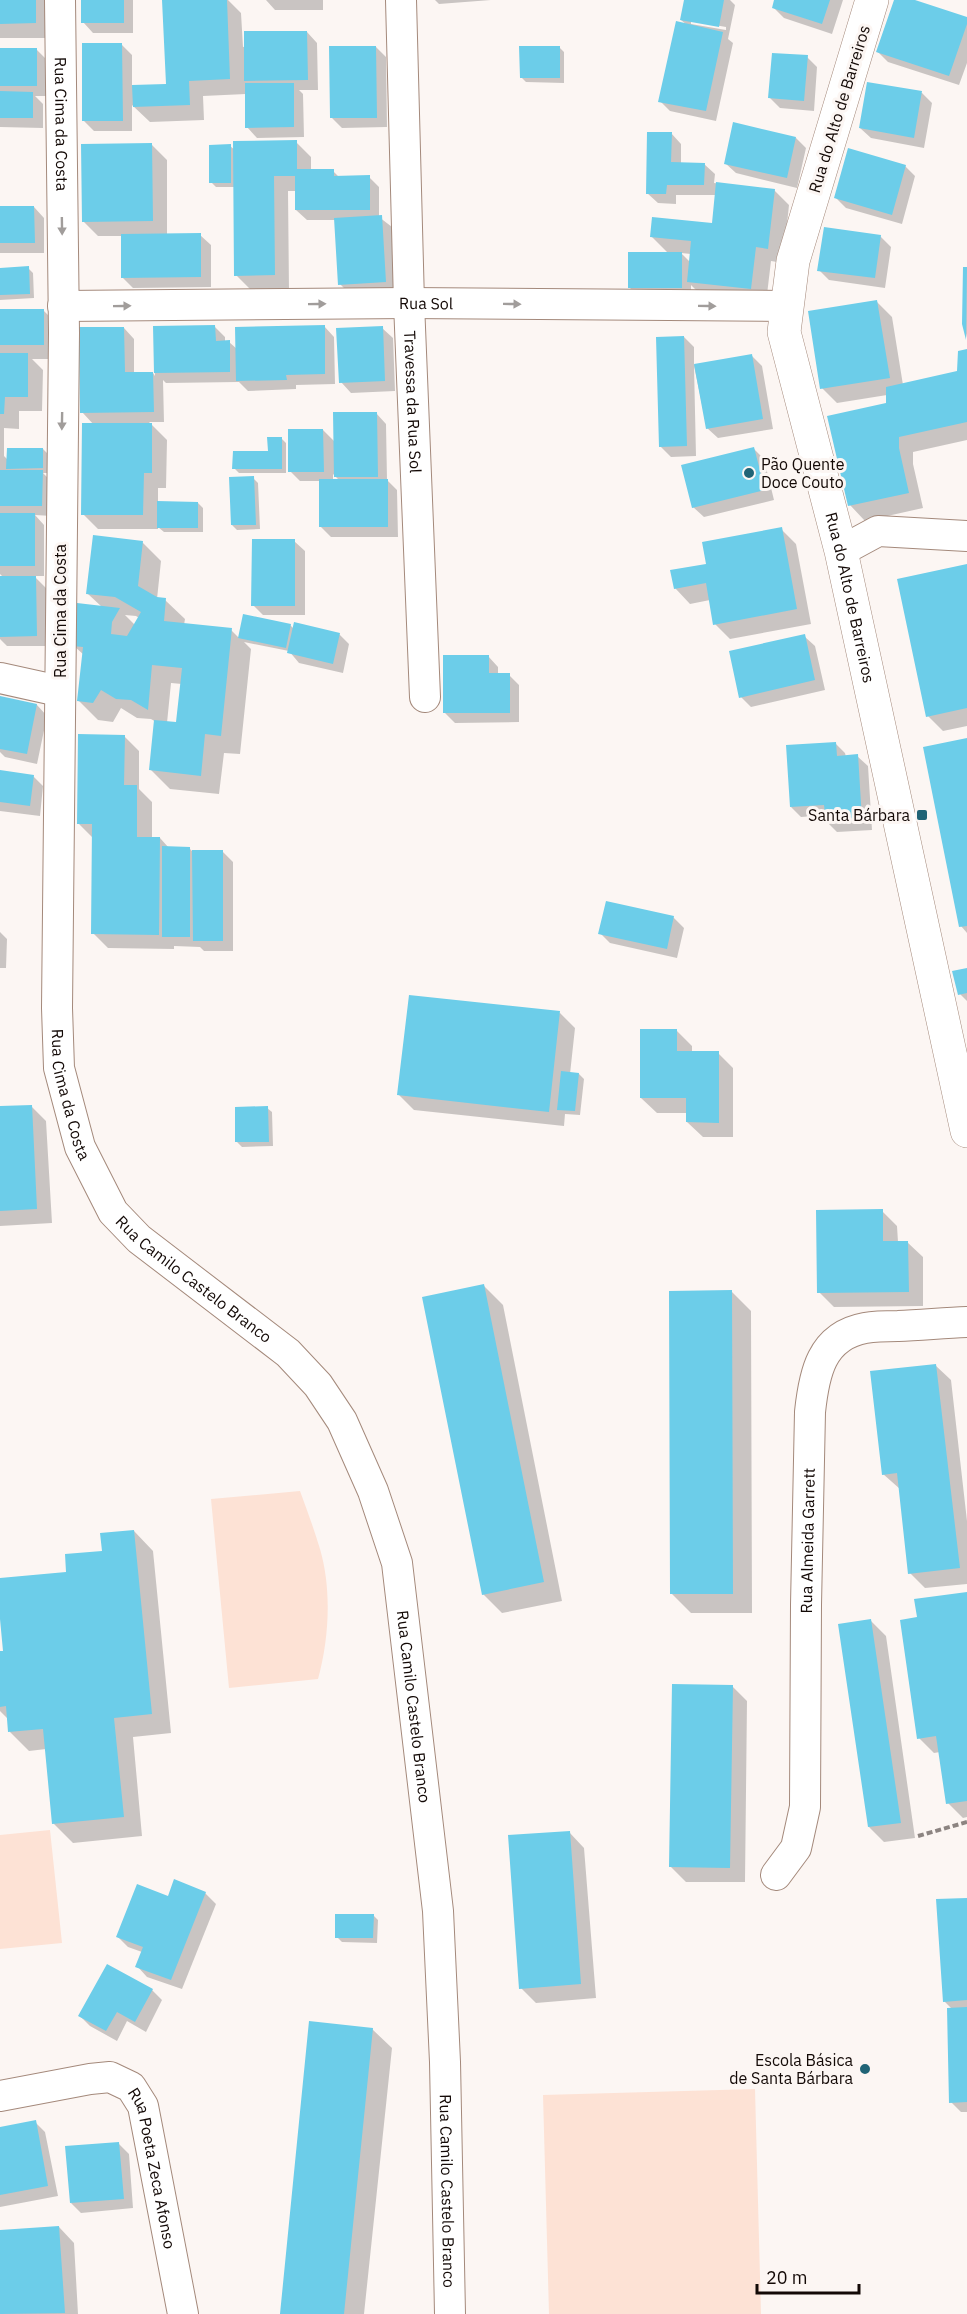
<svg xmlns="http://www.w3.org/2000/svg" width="967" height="2314" font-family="'IBM Plex Sans',sans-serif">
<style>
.green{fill:#fde2d5}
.shadow{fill:#0003;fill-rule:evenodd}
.building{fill:#6ccde9}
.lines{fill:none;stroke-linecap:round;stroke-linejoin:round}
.street-casing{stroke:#a4897b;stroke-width:32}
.secondary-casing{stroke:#a4897b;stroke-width:34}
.path{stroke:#8c8481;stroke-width:4;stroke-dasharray:6 3;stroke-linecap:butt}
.street{stroke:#fff;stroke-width:30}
.secondary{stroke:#fff;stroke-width:33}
.oneway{fill:#a19d9b}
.poi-dot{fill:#206476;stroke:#fcf6f3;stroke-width:2}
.labels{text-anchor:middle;stroke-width:6;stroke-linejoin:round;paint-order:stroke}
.street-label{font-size:16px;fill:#130906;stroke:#fcf6f3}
.poi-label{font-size:16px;fill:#130906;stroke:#fcf6f3;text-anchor:end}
</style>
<rect width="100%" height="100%" fill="#fcf6f3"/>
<path class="green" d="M300,1491C307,1510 314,1529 320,1549C332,1590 329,1639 318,1679L229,1688L211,1499Z
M50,1830L62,1943L0,1949V1835Z
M755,2089L761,2314H549L543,2095Z"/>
<path class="shadow" d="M0,0H50V38H0Z
M82,0H133V33H93L83,22Z
M164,0H228L241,13L243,47L307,32L317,43L318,90H299L303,94L304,137L257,138L247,127L246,94L203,96L204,120L150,122L132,105V131H94L84,121L122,45L132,55V86L167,85Z
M266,0H323V10H275Z
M435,0H491L439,4Z
M685,0H730L735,5L728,39L733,43L716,121L670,111L660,101L687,25L681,20ZM691,21L726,27V30L691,24Z
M776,0H843L832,34L784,18L773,7Z
M896,0H910L967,19V63L959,85L888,62L878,52Z
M376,47L386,57L387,127L342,128L332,118Z
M559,47L564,52V83L526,82L521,77Z
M0,50H37L47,60V96H35L43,104V128L0,127Z
M807,57L817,67L814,111L780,108L770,98Z
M868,84L922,93L932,103L924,148L871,138L860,128Z
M671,133L681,144V164H704L715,174L714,183L774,190L789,205L783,263L771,261L766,303L703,297L691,285V298L639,297L629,287L668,253L651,236L713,224L716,195H676V204L658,203L647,193ZM681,253L691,254L690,262Z
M796,138L806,148L797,188L736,173L725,163Z
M296,142L311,157V171H333L339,177H369L379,187V217L392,227L396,292L350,294L340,284L335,220H307L296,210V191H288L289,290H251L236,275L235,187H216L211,182L230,146L235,150Z
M152,145L167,160V235H200L211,245V287L133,288L122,277V236H98L83,221Z
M905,166L915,176L902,224L846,208L836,198Z
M34,207L44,218V253H0V208Z
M880,236L891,247L885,288L829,280L819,270Z
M28,268L33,273L34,298L0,300V270Z
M965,268H967V338L964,324Z
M877,302L892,317L903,385L959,372L967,350V440L913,452V464L923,508L865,521L850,505L887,404V395L837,403L822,388Z
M0,310H43L58,325V359H32L43,370L42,411H19V429L4,428V456L8,460L43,449L48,454V473H43L52,482V516L35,515L44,525V576H34L46,588V646H7L0,639V578H4L0,574V515H2L0,513Z
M214,326L225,337V342H229L237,349L324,326L334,337L335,384L296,385V389L248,391L239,382L166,383L163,380L164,422H149L167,440L166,488H158V503H198L203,508V532H164L158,527V529H98L83,514L94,425L82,412L124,328L134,339V374L153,373L155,376L154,327Z
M382,328L393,338L395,391L351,393L341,382Z
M684,337L694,347V365L751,355L762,366L773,429L718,438L707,428L694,366L696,456L671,457L660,446Z
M376,413L386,424L387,480L397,490L398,537H331L320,526V481H300L290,471L323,430L335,442ZM333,474L339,480L333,481Z
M281,438L286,443V473H239L234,468L269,453Z
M754,449L764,459L774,500L704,517L693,507Z
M253,478L258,483L260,529L237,530L232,525Z
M781,529L796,544L811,624L730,639L715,624L710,600L690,604L675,588L708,565Z
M294,541L305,551V615H263L253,605Z
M142,542L161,561L157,599L165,600L185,619L184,625L231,630L239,638L290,625L294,629L339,634L349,644L343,673L299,663L289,651L244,642L251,649L240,754L224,753L219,794L170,789L151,770L156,722L151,719L137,718L121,708L113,722L98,720L79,701L84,655L74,646L102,607L88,594ZM125,615L136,616L139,618L135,625ZM171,683L182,684L178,724L167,723Z
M967,566V726L943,731L928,716Z
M804,636L815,646L825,690L751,707L741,697Z
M488,656L498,667V675H509L519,685V722L455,723L445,713Z
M0,698L37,705L47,716L37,764L5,757L0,752Z
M124,736L139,751V789L152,802V838H160L169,848H189L192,851H222L233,862V951H204L200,947L174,946V949L108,948L93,933L94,839L79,824Z
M967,740V933L961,926Z
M835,743L845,753L846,757L857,756L868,766L872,830L837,832L827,822V815L801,817L791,807Z
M0,772L33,776L43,786L40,816L0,811Z
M673,917L684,928L677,958L610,943L600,933Z
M0,932L7,939L6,968H0Z
M967,969V1001L960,994Z
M560,1013L575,1028L570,1074H579L584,1079L580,1115L565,1114L564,1126L414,1110L399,1095Z
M677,1031L692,1046V1052L718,1053L733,1068V1137H703L687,1122V1113H657L641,1098Z
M31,1106L46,1121L52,1223L0,1226V1108Z
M267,1108L272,1112L273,1146L242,1147L237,1142Z
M882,1211L897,1226L898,1242H907L923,1257V1306L834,1307L819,1292Z
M484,1286L503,1305L562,1601L502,1613L483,1594Z
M732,1292L751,1311L752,1613H691L672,1594Z
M935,1365L951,1380L967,1521V1584L925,1588L910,1573L900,1489L883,1474Z
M134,1531L153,1551L171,1733L133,1737L142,1836L73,1843L53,1823L46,1749L29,1751L10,1732L9,1720L0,1711V1652H5L0,1580L68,1573Z
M967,1593V1817L963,1818L948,1803L940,1752L934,1753L919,1738V1619Z
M871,1621L886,1636L915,1838L884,1842L869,1827Z
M732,1686L747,1701L745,1882H686L671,1867Z
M569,1832L584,1848L596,1998L536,2003L521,1988Z
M205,1893L216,1904L182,1989L147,1977L137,1966L142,1952L128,1947L118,1937L168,1898Z
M967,1899V2112H961L951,2102L952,2009L944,2001Z
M373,1915L378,1920L377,1943L342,1942L337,1937Z
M152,1990L162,2000L146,2032L127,2021L117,2041L90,2026L80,2016Z
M372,2029L392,2048L364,2314H281Z
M35,2122L45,2132L58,2196L0,2207V2129Z
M118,2143L129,2154L133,2208L81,2213L71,2203Z
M59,2227L74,2243L78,2314H0V2231Z"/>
<path class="building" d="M0,0H36V23L0,24Z
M81,0H124V23H81Z
M162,0H227L230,79L189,81L190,105L133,107L132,85L166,84Z
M684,0H724L719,27L680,20Z
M774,0H830L822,24L772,8Z
M894,0H915L967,17V24L949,76L876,52Z
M676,21L723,32L706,111L658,102Z
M244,31H307L308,80L244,81Z
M82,43H122L123,121H82Z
M329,46H376L377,118H330Z
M519,46H560V78H520Z
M0,48H37V86H0Z
M772,53L808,55L804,101L768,98Z
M867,82L922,91L914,138L859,128Z
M245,83H294V127L245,128Z
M0,91L33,92V118H0Z
M733,122L796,137L787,178L724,164Z
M647,132H672L671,162L705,163L704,185H667L666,194H646Z
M297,140V169H334V176L370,175V210H295V176H274L275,275L234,276L233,141Z
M152,143L153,221L82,222L81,144Z
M231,144V183H209V145Z
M848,148L906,165L892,215L834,198Z
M716,182L775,189L768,249L756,247L751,289L687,282L691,241L650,237L652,217L712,223Z
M0,206H34L35,243H0Z
M382,215L386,282L338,285L334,218Z
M824,227L881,235L875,278L817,271Z
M201,233V277L121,278V234Z
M628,252H682V288H628Z
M29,266L30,294L0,295V268Z
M963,267H967L966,340L962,324Z
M877,300L890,378L820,389L808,311Z
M0,309H44V345H0Z
M215,325L216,341L230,340V372L154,373L153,326Z
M325,325V374L286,375L287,380L236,381L235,327Z
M383,326L385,381L339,383L336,328Z
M79,327H124L125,372H153L154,412L80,413Z
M684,336L687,446L659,447L656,337Z
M967,349V422L899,437V448L909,493L848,506L827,416L886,403V387L957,371L958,351Z
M0,353H28V397H5L4,414H0Z
M752,354L763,419L706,429L694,364Z
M333,412H377L378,477H334Z
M82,423H152V473H144L143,515H81Z
M288,429H323L324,472H288Z
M267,437H282V469H232L233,451H268Z
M754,447L765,490L692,508L681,465Z
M7,448H43V468L6,469Z
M0,470H43L42,506H0Z
M254,476L256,525H231L229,477Z
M319,479H388V527H319Z
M157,501L198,502V528H157Z
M0,513H35V566H0Z
M782,527L797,609L713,625L706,583L674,589L670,570L706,564L702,542Z
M93,535L143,541L138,586L157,597L166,598L164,621L232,628L221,736L205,734L201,776L149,770L154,720L176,722L182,668L152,665L148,710L131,700L116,699L101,690L93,703L77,701L83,647L73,646L77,603L120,608L112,622L111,634L127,636L141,612L115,597L86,594Z
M252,539H295V606H251Z
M967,564V708L926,717L897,579Z
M0,576H36L37,636L0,637Z
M243,614L291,624L286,648L238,638Z
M294,622L340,633L333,664L287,653Z
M805,634L815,680L739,698L729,651Z
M443,655H489V673H510V713H443Z
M0,696L37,704L27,754L0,749Z
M78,734L125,735L124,785H137V837H160L159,935L91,934L92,824H77Z
M967,738V926L959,927L923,747Z
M836,742L837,756L858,754L862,820L826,823L824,805L790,807L786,745Z
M0,770L34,775L30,806L0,802Z
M162,846L190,847V937H162Z
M192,850H223V941H193Z
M606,901L674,916L667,949L598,934Z
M967,968V993L958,995L952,971Z
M409,995L560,1011L549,1112L397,1095Z
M640,1029H677V1051H719V1123L686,1122V1098H640Z
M561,1071L579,1073L575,1111L557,1110Z
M32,1105L37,1209L0,1211V1106Z
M268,1106L269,1142H235V1107Z
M883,1209V1241H908L909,1292L817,1293L816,1210Z
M484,1284L544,1582L482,1595L422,1297Z
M732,1290L733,1594H670L669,1291Z
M936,1364L960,1568L908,1574L897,1473L882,1475L870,1371Z
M134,1530L152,1714L114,1718L124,1817L52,1824L43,1729L8,1732L6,1706L0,1707V1651H3L0,1619V1578L66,1572L65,1554L102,1551L100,1533Z
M967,1592V1801L946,1804L936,1736L917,1739L900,1620L917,1617L914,1599Z
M871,1619L901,1823L868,1827L838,1624Z
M672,1684L733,1685L730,1868L669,1867Z
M570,1831L581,1984L519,1989L508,1835Z
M174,1879L206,1892L171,1980L135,1967L143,1947L116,1937L137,1884L168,1896Z
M967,1898V2000L943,2002L936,1899Z
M335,1914H374L373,1938H335Z
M107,1964L153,1989L135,2022L117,2012L106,2031L78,2016Z
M967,2007V2102L949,2103L947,2008Z
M309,2021L373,2028L344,2314H280Z
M36,2120L48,2186L0,2195V2127Z
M119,2142L124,2199L70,2203L65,2146Z
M59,2226L65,2313L0,2314V2230Z"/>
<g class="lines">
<defs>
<g id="street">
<path id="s1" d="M60,0L64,333L57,1008L59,1068L80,1147L113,1212L139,1239L288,1353L318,1385L342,1421L373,1491L397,1563L438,1911L445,2062L450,2314"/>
<path id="s2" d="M401,0L409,303L425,697"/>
<path id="s3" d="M63,306L409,303L787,306"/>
<path d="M841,551L878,531L967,536"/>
<path d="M0,678L59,691"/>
<path id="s4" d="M776,1875L796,1848L805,1807L806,1605L810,1412C814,1374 821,1336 865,1328C876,1326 887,1326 898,1326C921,1325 944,1323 967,1322"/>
<path id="s5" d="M0,2096L90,2079L110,2077L131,2087L143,2106L183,2314"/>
</g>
<g id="secondary">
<path id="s6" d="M872,0L793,261L784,332L841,551L967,1131"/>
</g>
</defs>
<use href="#street" class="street-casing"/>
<use href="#secondary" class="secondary-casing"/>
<path class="path" d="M918,1836L967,1822"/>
<use href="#street" class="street"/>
<use href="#secondary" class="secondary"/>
</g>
<defs><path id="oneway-solid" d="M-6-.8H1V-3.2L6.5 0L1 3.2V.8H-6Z" transform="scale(1.5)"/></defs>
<g class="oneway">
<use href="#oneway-solid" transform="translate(62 226) rotate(89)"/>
<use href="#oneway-solid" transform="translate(317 304) rotate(-1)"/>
<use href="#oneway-solid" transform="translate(512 304) rotate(1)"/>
<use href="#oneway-solid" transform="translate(122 306) rotate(-1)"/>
<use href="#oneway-solid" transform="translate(707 306) rotate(1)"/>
<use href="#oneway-solid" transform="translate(62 421) rotate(91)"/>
</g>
<g class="poi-dot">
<circle cx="749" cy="473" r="6"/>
<rect x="916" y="809" width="12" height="12" rx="3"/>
<circle cx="865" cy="2069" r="6"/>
</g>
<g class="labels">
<g class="street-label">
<text transform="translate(839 109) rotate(-73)" y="6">Rua do Alto de Barreiros</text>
<text dy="6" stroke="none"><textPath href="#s1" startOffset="124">Rua Cima da Costa</textPath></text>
<text dy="6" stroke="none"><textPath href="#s3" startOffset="363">Rua Sol</textPath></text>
<text dy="6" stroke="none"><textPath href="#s2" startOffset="402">Travessa da Rua Sol</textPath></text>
<text dy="6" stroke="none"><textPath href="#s6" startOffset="618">Rua do Alto de Barreiros</textPath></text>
<text transform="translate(60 611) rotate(-90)" y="6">Rua Cima da Costa</text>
<text dy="6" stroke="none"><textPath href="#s1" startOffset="1096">Rua Cima da Costa</textPath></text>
<text dy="6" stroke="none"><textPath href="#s1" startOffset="1328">Rua Camilo Castelo Branco</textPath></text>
<text dy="6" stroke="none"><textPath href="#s4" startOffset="342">Rua Almeida Garrett</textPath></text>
<text dy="6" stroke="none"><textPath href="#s1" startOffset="1832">Rua Camilo Castelo Branco</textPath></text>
<text dy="6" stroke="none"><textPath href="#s5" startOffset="220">Rua Poeta Zeca Afonso</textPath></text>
<text dy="6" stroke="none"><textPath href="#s1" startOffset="2318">Rua Camilo Castelo Branco</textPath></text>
</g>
<g class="poi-label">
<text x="761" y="470" text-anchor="start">Pão Quente<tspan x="761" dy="18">Doce Couto</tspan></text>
<text x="910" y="821">Santa Bárbara</text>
<text x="853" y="2066">Escola Básica<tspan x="853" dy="18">de Santa Bárbara</tspan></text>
</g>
</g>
<path d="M757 2284v9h102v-9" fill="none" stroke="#130906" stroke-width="3"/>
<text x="766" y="2284" font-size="18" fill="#130906" stroke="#fcf6f3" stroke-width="4.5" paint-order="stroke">20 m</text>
</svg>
